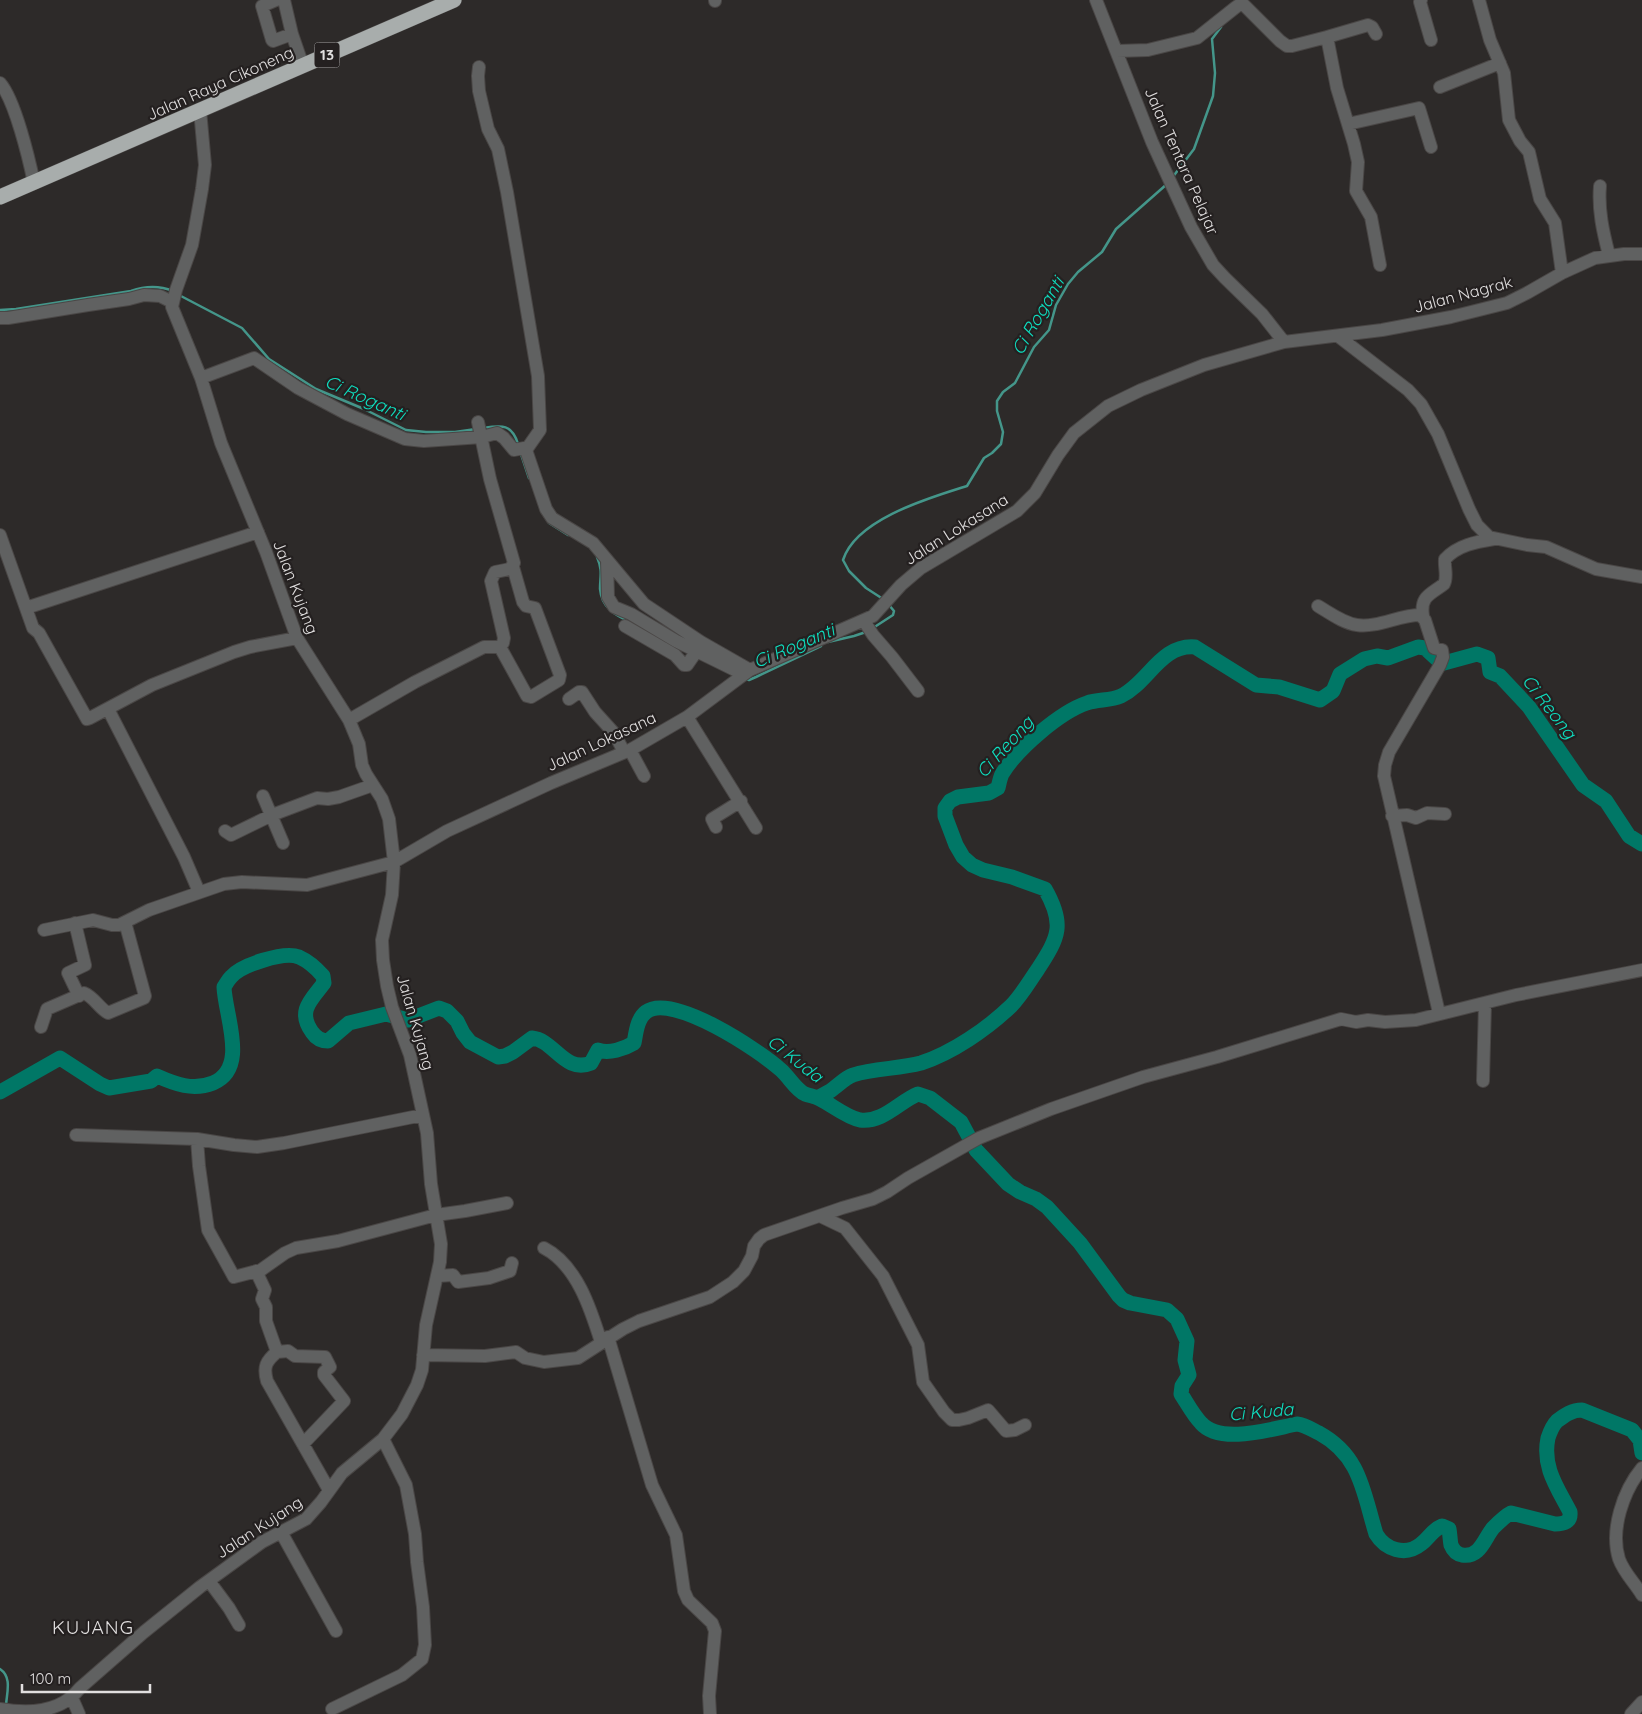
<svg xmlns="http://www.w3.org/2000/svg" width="1642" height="1714" font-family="Quicksand,sans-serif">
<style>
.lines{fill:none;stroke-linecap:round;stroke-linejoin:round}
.stream{stroke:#44968a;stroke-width:2.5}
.river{stroke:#076;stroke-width:15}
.minor-casing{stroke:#4a4746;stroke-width:14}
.highway-casing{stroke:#4a4746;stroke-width:16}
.minor{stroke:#606161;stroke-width:12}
.highway{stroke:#a8adac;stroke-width:15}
.labels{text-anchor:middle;stroke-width:4.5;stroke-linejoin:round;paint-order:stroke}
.shield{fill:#242020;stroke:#a8a6a6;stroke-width:1}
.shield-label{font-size:15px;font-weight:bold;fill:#e1dfdf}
.street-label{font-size:16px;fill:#e1dfdf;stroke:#242020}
.water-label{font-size:18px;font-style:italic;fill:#0edfc0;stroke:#242020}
.quarter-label{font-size:19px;letter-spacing:1px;fill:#e1dfdf;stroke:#242020}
</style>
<rect width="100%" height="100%" fill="#2d2a29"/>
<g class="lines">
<path class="stream" d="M1172,178L1194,149L1213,96L1215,73L1212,39L1221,27
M179,295L242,328L269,359L316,389L364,409L406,430L426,432H455L476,429
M0,310L16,309L131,291C145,286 158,285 173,291
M484,428C502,425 512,424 518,444
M521,454L529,478
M549,523L568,535
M597,557C603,571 600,576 600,589C602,612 621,617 638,626
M883,599L866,588L849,571L843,560C856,519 929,498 967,486L984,458L992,453L1001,444L1003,432L997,411V401L1003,392L1015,383L1034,347L1049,330L1056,305L1068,284L1078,272L1102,252L1116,229L1167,184
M873,628L893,615L894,611L889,605
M828,642L854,636L866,632
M746,679L749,680L756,677L821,646
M0,1669C12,1677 7,1692 6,1705"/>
<path class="river" d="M0,1092L60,1058L100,1084L109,1088L151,1081L157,1076C175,1084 193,1091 213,1083C249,1068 225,1016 224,987C226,984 228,980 231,977C241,965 284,951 299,957C308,961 317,969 323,976L324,983C311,1000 297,1011 312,1032C316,1038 321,1041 328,1041L349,1023L386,1014L408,1020L439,1008L447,1011L457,1021L463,1033L470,1042L498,1057L505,1056L513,1052L532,1038C554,1040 565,1074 591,1063L598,1050C609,1054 624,1049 634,1043C636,1033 637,1019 646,1012C672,992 760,1051 781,1070C789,1077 796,1090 805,1094C810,1096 815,1096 820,1099C832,1105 846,1117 860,1120C883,1123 900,1101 918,1094L930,1098L961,1122L976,1150L1008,1184L1020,1192L1036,1199L1047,1207L1080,1243L1119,1296L1123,1300L1130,1303L1167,1310L1177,1319L1187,1341L1185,1360L1189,1375L1182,1386L1181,1394C1187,1403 1193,1415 1201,1423C1220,1445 1271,1429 1297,1424C1305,1425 1311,1429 1319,1433C1361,1456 1363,1492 1376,1534C1385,1549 1405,1557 1421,1544C1429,1538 1432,1530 1442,1526L1449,1529C1450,1534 1450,1540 1451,1545C1453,1550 1457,1554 1462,1555C1480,1558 1484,1539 1493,1528C1498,1523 1505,1516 1511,1513L1555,1524C1564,1524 1571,1522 1570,1512C1557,1487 1542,1467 1548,1438C1550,1432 1552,1426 1557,1421C1565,1415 1572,1410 1582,1410L1632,1430L1640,1440L1642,1453
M818,1098C823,1094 830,1092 834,1088C841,1083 845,1078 853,1075C874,1068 899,1069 921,1063C952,1053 987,1029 1011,1006C1021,996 1029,982 1038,969C1059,937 1065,924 1045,889L1012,877L983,870L972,865L963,857L956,845L945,816V808L950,801L958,797L989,793L998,788C999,784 1000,778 1002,774C1017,749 1060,712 1087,703C1098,699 1110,701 1121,696C1148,683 1161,644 1195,647L1256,685L1279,687L1320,700L1333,691L1340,674L1364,659L1377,656L1388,658L1418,647L1425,648L1438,660L1444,663L1477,654L1488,658L1490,672L1500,676L1529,707L1583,785L1606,801L1629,836L1642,844"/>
<defs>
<path id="minor" d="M276,0L262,6L272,40L273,41L292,34L303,66
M284,0L292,34
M715,0V1
M1096,0L1152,142L1191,227L1213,265L1225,278L1262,314L1284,342
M1421,0L1420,2L1431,40
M1479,0L1490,40L1504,73L1509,120L1520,141L1529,152L1540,199L1555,223L1562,273
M1327,37L1368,25L1372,27L1376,34
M1117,51L1148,50L1197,38L1236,7L1242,3L1280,41L1287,46H1292L1327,37L1337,88L1354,144L1358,162L1356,191L1371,217L1380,265
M479,67L478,76L479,91L488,129L498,149L507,192L538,376L540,430L526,450
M0,83C15,100 29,159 34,183
M1440,87L1500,63
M1348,124L1419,108L1431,147
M1600,186C1598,210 1603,232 1609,255
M0,318H8L88,305L129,299L144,295L160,296L172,302
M1338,336L1408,390L1421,404L1438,434L1469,509L1477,525L1489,537L1527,545L1546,547L1596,569L1642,577
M201,378L254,358L298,388L347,414L405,439L424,441L482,437L497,433L504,438L514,450L524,448L526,450L546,509L552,518L593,543L644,604L701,642L750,670
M0,535L33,628L39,633L87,719L90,718L152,685L234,652L250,647L297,638
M607,560L608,597L614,607L631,614L676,641L735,670
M1318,606C1330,613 1343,623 1357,625C1378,628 1399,615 1420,615L1425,620L1434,648L1442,650L1443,657L1440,665L1389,752L1385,765L1384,776L1439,1013
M26,608L258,532
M1423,616C1420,596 1430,595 1444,584C1448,577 1444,567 1445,559C1458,545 1476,542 1494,539
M864,621L873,635L892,657L918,691
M625,626L675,655L684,665H687L696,652
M500,647L527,696L531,697L559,680L560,675L535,608L526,606L523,602L513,567
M569,699L579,692H582L595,712L614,733L624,752
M108,709L184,857L199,892
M687,717L756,828
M349,720L415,682L484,647H500L503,643L504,638L491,581L495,572L510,569L514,563L490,479L478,422
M630,750L644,776
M263,796L283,843
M1392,816L1407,815L1416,818L1427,813L1445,814
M716,827L712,819L741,801
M225,831L231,835L272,815L317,798L328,799L339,797L373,785
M75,923L85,965L68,973L79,996
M44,930L93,920L112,925H119L149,910L224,884L242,882L307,885L394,862L447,831L551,783L630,750L687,717L750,670L873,616L901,585L921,568L1017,511L1035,493L1058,455L1074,433L1108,406L1141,390L1204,365L1284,342L1382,330L1451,317L1507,303L1527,293L1562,273L1595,258L1624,254H1642
M41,1027L47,1009L84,993C94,997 99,1008 108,1013L144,998L145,996L125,922
M1483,1081L1485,1004
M76,1135L197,1139L234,1145L257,1147L284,1143L423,1115
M197,1139L199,1166L208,1230L234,1277L261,1270L285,1253L296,1248L338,1241L436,1215L465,1211L507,1203
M820,1216L845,1228L883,1276L918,1345L923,1382L944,1412L952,1420H959L968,1418L988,1410L1006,1431L1015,1430L1025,1425
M544,1248C577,1265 591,1310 601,1342
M256,1271L265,1290L262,1299L266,1307V1321L277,1352C266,1361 263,1367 267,1381L329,1490
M437,1276L453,1275L458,1282L489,1278L510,1271L512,1263
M608,1337L652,1485L676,1535L684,1591L688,1600L712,1623L715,1631L709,1696L710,1714
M277,1352L288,1351L295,1356L325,1357L330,1367L324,1372V1375L344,1401L303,1444
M423,1355L485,1356L516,1352L525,1358L544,1362L578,1358L623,1329L639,1321L710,1297L733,1282L744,1271L752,1256L754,1246L759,1239L764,1235L842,1208L873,1199L887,1192L908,1178L979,1138L1051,1109L1143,1077L1217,1057L1341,1019L1356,1022L1368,1020L1385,1022L1416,1020L1516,995L1642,970
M1642,1468C1623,1491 1610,1530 1619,1559C1624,1573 1635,1583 1642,1595
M281,1532L336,1631
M209,1581L229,1608L239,1625
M72,1698L79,1714
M0,1709C29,1714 61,1713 80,1688L144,1632L200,1587L262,1542L306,1519L321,1502L342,1473L383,1439L402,1414L417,1385L422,1370L426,1325L440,1262L441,1244L431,1184L427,1133L410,1055L392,1007L387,986L383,960L382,940L392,895L394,862L389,819L382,799L366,774L362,765L359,744L349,720L297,638L266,552L221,443L201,378L172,307L176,290L192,245L202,189L205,165L200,110
M332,1709L402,1675L422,1659L425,1645L423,1607L417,1562L415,1534L406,1485L383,1439
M1631,1714L1642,1702"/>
<path id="highway" d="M0,197L454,0"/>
</defs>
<use href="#minor" class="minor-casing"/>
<use href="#highway" class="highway-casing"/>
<use href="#minor" class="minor"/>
<use href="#highway" class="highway"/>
</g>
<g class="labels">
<rect class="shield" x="314.5" y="42.5" width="25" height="25" rx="4"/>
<g class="shield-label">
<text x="327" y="60">13</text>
</g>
<g class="street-label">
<text transform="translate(220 83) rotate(-24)" y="6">Jalan Raya Cikoneng</text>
<text transform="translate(1182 161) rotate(66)" y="6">Jalan Tentara Pelajar</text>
<text transform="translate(1463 294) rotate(-15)" y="6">Jalan Nagrak</text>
<text transform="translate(956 529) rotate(-32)" y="6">Jalan Lokasana</text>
<text transform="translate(296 587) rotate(69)" y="6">Jalan Kujang</text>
<text transform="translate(601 741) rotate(-25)" y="6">Jalan Lokasana</text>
<text transform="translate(416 1022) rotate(74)" y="6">Jalan Kujang</text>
<text transform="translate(259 1527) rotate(-33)" y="6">Jalan Kujang</text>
</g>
<g class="water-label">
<text transform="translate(1038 316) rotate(-60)" y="6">Ci Roganti</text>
<text transform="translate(365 398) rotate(24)" y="6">Ci Roganti</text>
<text transform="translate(794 646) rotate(-23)" y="6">Ci Roganti</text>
<text transform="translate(1549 707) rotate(52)" y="6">Ci Reong</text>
<text transform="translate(1005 747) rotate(-48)" y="6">Ci Reong</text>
<text transform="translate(795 1059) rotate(38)" y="6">Ci Kuda</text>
<text transform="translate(1261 1412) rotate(-5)" y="6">Ci Kuda</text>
</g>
<g class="quarter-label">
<text x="93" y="1634">KUJANG</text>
</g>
</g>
<path d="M22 1684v8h128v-8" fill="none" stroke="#e1dfdf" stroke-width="2.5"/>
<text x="30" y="1684" font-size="15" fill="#e1dfdf" stroke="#242020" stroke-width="4" paint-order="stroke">100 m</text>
</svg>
